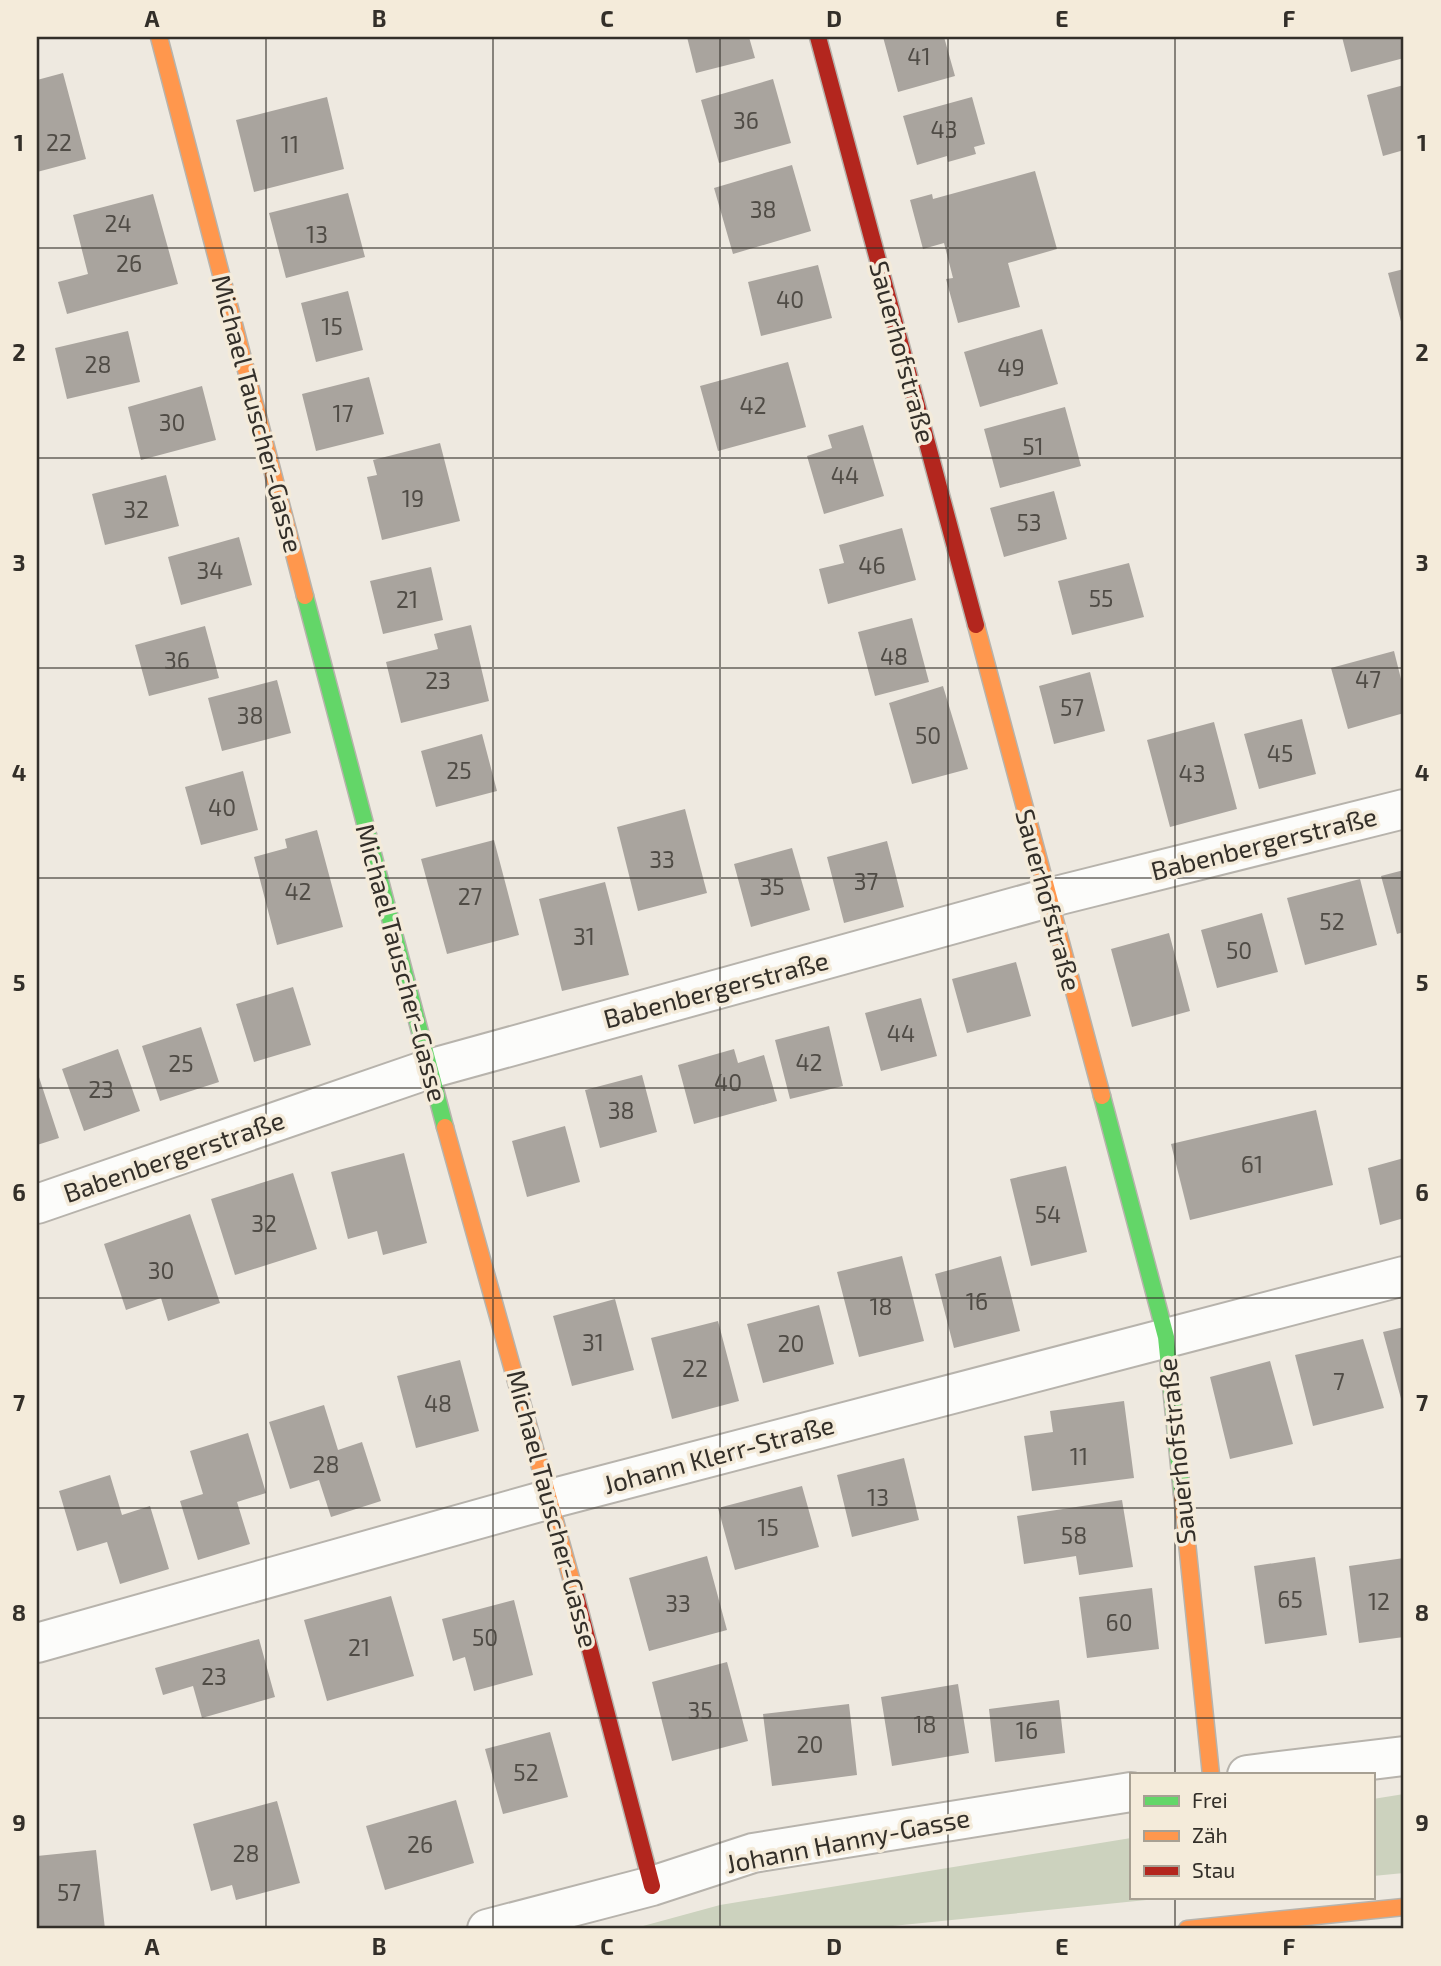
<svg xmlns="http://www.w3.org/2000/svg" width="1441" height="1966" font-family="'Exo 2',sans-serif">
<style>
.forest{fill:#ccd2be}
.building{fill:#a9a49e}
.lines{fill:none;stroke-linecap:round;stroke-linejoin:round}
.street-casing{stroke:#b7b3ac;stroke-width:42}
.fast-casing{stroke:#b7b3ac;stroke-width:19}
.slow-casing{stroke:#b7b3ac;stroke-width:19}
.jam-casing{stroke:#b7b3ac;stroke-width:19}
.street{stroke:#fcfcfa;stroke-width:38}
.fast{stroke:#63d668;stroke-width:16}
.slow{stroke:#ff974d;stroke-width:16}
.jam{stroke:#b3261e;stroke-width:16}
.grid{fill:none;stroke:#332f29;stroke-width:2;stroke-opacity:0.55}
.labels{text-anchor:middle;stroke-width:7;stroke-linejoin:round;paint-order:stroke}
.number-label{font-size:23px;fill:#504c46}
.street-label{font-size:26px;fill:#332f29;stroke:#f4ebda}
.neatline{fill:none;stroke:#332f29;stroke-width:2.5}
.grid-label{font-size:23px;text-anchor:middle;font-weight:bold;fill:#332f29}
</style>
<rect width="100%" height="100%" fill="#eee9e0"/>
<path class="forest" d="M1404,1794V1873L1373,1876V1799Z
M1131,1838V1898H1166L863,1929H632L720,1905Z"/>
<path class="building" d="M687,37H749L755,58L696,73Z
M883,37H944L955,76L898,92Z
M1342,37H1401L1404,58L1351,72Z
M63,73L86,159L37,172V80Z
M773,79L791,143L719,163L701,100Z
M1404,85V150L1383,156L1367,95Z
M327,97L344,169L254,192L236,120Z
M972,97L985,144L974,147L976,154L948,162L947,156L917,165L903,116Z
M792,165L811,231L733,254L714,188Z
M1035,171L1057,249L1008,263L1020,307L958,323L946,279L953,278L944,243L923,249L910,200L932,194L933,199Z
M348,193L365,257L286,278L269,213Z
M153,194L178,284L67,314L58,282L88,274L73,215Z
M818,265L832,318L761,336L748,282Z
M1404,269V329H1403L1388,273Z
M348,291L363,350L316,362L301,303Z
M1042,329L1058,384L980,407L964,352Z
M128,331L140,382L67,399L55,348Z
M788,362L806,427L718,451L700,386Z
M369,377L384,434L316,451L302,394Z
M202,386L216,440L141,460L128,407Z
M1065,407L1081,466L1000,488L984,429Z
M863,425L884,496L824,514L807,456L832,448L828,435Z
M440,443L460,521L382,540L367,477L377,475L373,460Z
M166,475L179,526L105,545L92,494Z
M1054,491L1067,539L1004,557L990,508Z
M902,528L916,580L828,604L819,569L844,563L839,545Z
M239,537L252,585L181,605L168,557Z
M1129,563L1144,617L1072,635L1058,581Z
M431,567L443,620L383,634L370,581Z
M912,618L929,682L875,696L858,632Z
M471,625L489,701L401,723L386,662L438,649L434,634Z
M205,626L219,678L149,696L135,645Z
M1394,651L1404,691V713L1348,729L1331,668Z
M1090,672L1105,731L1054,744L1039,686Z
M277,680L291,733L222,751L208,698Z
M943,686L968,769L912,784L889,703Z
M1302,719L1316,774L1259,789L1244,734Z
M1214,722L1237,809L1170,827L1147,740Z
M482,734L497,791L436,807L421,751Z
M243,771L258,830L201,845L185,787Z
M685,809L707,893L638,911L617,827Z
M317,830L343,927L277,945L254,857L287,848L285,839Z
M494,840L519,935L447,954L421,859Z
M887,841L904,907L844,923L827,857Z
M792,848L810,910L751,927L734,864Z
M1404,870V932L1397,934L1381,876Z
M1360,879L1377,945L1305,965L1287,898Z
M605,882L629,975L562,991L539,899Z
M1262,913L1278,972L1217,988L1201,930Z
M1169,933L1190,1011L1132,1027L1111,949Z
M1016,962L1031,1016L967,1033L952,979Z
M293,987L311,1045L254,1062L236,1004Z
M921,998L937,1056L881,1071L865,1013Z
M829,1026L843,1086L790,1099L775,1040Z
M201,1027L219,1082L160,1101L142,1046Z
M118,1049L140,1111L84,1131L62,1069Z
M734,1049L738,1063L764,1055L777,1101L694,1124L678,1065Z
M37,1071L59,1138L37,1145Z
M642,1075L657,1132L600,1148L585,1090Z
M1316,1110L1333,1185L1190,1220L1171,1144Z
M565,1126L580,1182L527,1197L512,1141Z
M404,1153L427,1243L383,1255L377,1231L348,1239L331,1172Z
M1404,1158V1218L1380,1225L1368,1168Z
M1066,1166L1087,1252L1031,1266L1010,1179Z
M293,1173L317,1249L235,1275L211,1199Z
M190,1214L220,1303L168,1321L161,1298L126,1310L104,1244Z
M902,1256L924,1341L859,1357L837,1272Z
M1001,1256L1020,1331L954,1348L935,1274Z
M615,1299L634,1370L572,1386L553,1316Z
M819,1305L834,1364L763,1383L747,1324Z
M718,1321L739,1401L672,1419L651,1338Z
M1404,1327V1406H1403L1383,1332Z
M1363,1339L1384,1408L1313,1426L1295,1355Z
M460,1360L479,1431L416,1448L397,1376Z
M1270,1361L1293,1444L1230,1459L1210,1377Z
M1124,1401L1134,1478L1032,1491L1024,1436L1053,1432L1050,1411Z
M324,1405L338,1450L362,1442L381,1501L331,1517L319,1480L290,1489L269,1422Z
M248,1433L266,1493L237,1502L250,1544L198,1560L180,1501L203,1494L190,1451Z
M904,1458L919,1520L852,1537L837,1475Z
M110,1475L122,1515L150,1506L169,1569L120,1584L107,1542L77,1551L59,1491Z
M802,1486L819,1547L735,1570L718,1508Z
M1122,1500L1133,1567L1079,1575L1076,1556L1024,1564L1017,1516Z
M707,1556L727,1630L649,1651L629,1578Z
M1315,1557L1327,1635L1265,1644L1254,1566Z
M1404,1558V1637L1359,1643L1349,1566Z
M1152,1588L1159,1649L1087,1658L1079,1597Z
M391,1596L414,1676L327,1701L304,1620Z
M514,1600L533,1675L474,1691L465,1657L453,1661L442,1619Z
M259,1639L275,1697L202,1718L193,1686L163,1695L155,1668Z
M727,1662L748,1741L672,1761L652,1682Z
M958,1684L969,1753L892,1766L881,1697Z
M1059,1700L1065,1753L995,1762L989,1709Z
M849,1704L857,1775L772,1786L763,1714Z
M550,1732L568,1797L503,1814L485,1749Z
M456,1800L474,1863L385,1890L366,1826Z
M277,1801L300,1883L236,1900L232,1885L211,1891L193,1824Z
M96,1850L105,1929H37V1856Z"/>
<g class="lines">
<defs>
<path id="street" d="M37,1204L429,1069L1048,898L1404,809
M37,1643L550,1499L1404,1276
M1247,1775L1404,1756
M487,1929L652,1886L753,1853L1131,1792"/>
<path id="fast" d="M305,596L445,1127
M1102,1096L1166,1337L1182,1494"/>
<path id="slow" d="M159,37L305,596
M976,625L1102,1096
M445,1127L576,1596
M1182,1494L1211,1775
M1187,1929L1404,1907"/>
<path id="jam" d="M818,37L976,625
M576,1596L652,1886"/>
</defs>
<use href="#street" class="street-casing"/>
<use href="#fast" class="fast-casing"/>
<use href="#slow" class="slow-casing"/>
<use href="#jam" class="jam-casing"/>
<use href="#street" class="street"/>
<use href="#fast" class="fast"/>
<use href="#slow" class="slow"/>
<use href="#jam" class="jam"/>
</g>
<path class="grid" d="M266,37V1929M493,37V1929M720,37V1929M948,37V1929M1175,37V1775M37,248H1404M37,458H1404M37,668H1404M37,878H1404M37,1088H1404M37,1298H1404M37,1508H1404M37,1718H1404M1175,1898V1929"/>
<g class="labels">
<g class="number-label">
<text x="919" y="65">41</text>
<text x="746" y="129">36</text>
<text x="944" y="138">43</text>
<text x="59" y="151">22</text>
<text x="290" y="153">11</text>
<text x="763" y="218">38</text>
<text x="118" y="232">24</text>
<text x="317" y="243">13</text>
<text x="129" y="272">26</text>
<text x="790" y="308">40</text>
<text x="332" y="335">15</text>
<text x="98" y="373">28</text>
<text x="1011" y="376">49</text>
<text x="753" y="414">42</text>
<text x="343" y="422">17</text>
<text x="172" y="431">30</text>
<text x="1033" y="455">51</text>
<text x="845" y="484">44</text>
<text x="413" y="507">19</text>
<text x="136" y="518">32</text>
<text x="1029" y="531">53</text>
<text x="872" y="574">46</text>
<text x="210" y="579">34</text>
<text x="1101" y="607">55</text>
<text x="407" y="608">21</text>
<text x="894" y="665">48</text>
<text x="177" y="669">36</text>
<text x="1368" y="688">47</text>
<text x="438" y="689">23</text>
<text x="1072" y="716">57</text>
<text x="250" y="724">38</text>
<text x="928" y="744">50</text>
<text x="1280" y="762">45</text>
<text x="459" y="779">25</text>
<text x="1192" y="782">43</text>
<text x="222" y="816">40</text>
<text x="662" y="868">33</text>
<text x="866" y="890">37</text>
<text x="772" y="895">35</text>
<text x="298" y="900">42</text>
<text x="470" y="905">27</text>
<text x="1332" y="930">52</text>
<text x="584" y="945">31</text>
<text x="1239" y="959">50</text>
<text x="901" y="1042">44</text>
<text x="809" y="1071">42</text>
<text x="181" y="1072">25</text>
<text x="728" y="1091">40</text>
<text x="101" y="1098">23</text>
<text x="621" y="1119">38</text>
<text x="1252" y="1173">61</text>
<text x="1048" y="1223">54</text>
<text x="264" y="1232">32</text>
<text x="161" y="1279">30</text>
<text x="977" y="1310">16</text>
<text x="881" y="1315">18</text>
<text x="593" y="1351">31</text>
<text x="791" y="1352">20</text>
<text x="695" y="1377">22</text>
<text x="1339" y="1390">7</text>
<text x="438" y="1412">48</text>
<text x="1079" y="1465">11</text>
<text x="326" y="1473">28</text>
<text x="878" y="1506">13</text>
<text x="768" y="1536">15</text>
<text x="1074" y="1544">58</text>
<text x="1290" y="1608">65</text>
<text x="1379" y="1610">12</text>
<text x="678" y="1612">33</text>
<text x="1119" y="1631">60</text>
<text x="485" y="1646">50</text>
<text x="359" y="1656">21</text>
<text x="214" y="1685">23</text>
<text x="700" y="1719">35</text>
<text x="925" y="1733">18</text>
<text x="1027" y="1739">16</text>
<text x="810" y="1753">20</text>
<text x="526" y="1781">52</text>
<text x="420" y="1853">26</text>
<text x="246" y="1862">28</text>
<text x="69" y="1901">57</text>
</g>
<g class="street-label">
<text transform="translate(902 352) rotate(75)" y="9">Sauerhofstraße</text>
<text transform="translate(257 414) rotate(75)" y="9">Michael Tauscher-Gasse</text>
<text transform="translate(1264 844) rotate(-14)" y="9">Babenbergerstraße</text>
<text transform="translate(1048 900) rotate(75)" y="9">Sauerhofstraße</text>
<text transform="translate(401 963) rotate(75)" y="9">Michael Tauscher-Gasse</text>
<text transform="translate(716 990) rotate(-15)" y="9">Babenbergerstraße</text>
<text transform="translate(174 1157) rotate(-19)" y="9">Babenbergerstraße</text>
<text transform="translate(1177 1451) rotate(-96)" y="9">Sauerhofstraße</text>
<text transform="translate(719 1455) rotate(-15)" y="9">Johann Klerr-Straße</text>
<text transform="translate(552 1509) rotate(75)" y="9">Michael Tauscher-Gasse</text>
<text transform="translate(848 1841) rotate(-11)" y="9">Johann Hanny-Gasse</text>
</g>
</g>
<rect width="1441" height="1966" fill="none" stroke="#f4ebda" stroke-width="77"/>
<rect x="1130" y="1773" width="245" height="126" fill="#f4ebda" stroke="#a7a093" stroke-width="2"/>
<rect x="1144" y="1796" width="35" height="10" fill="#63d668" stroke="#a7a093" stroke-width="2"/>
<text x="1192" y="1808" font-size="21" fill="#332f29">Frei</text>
<rect x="1144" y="1831" width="35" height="10" fill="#ff974d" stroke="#a7a093" stroke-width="2"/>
<text x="1192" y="1843" font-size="21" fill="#332f29">Zäh</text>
<rect x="1144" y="1866" width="35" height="10" fill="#b3261e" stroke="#a7a093" stroke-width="2"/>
<text x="1192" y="1878" font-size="21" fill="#332f29">Stau</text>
<rect x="38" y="38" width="1364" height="1889" class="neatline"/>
<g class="grid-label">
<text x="152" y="27">A</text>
<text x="379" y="27">B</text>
<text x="607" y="27">C</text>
<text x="834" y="27">D</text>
<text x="1062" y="27">E</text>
<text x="1289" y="27">F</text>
<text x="19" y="151">1</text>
<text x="1422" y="151">1</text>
<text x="19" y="361">2</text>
<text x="1422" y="361">2</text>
<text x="19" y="571">3</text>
<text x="1422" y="571">3</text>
<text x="19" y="781">4</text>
<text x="1422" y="781">4</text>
<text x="19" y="991">5</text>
<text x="1422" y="991">5</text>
<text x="19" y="1201">6</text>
<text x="1422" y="1201">6</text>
<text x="19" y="1411">7</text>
<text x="1422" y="1411">7</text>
<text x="19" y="1621">8</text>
<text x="1422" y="1621">8</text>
<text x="19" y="1831">9</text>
<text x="1422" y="1831">9</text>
<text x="152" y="1955">A</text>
<text x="379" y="1955">B</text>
<text x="607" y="1955">C</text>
<text x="834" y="1955">D</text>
<text x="1062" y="1955">E</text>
<text x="1289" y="1955">F</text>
</g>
</svg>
